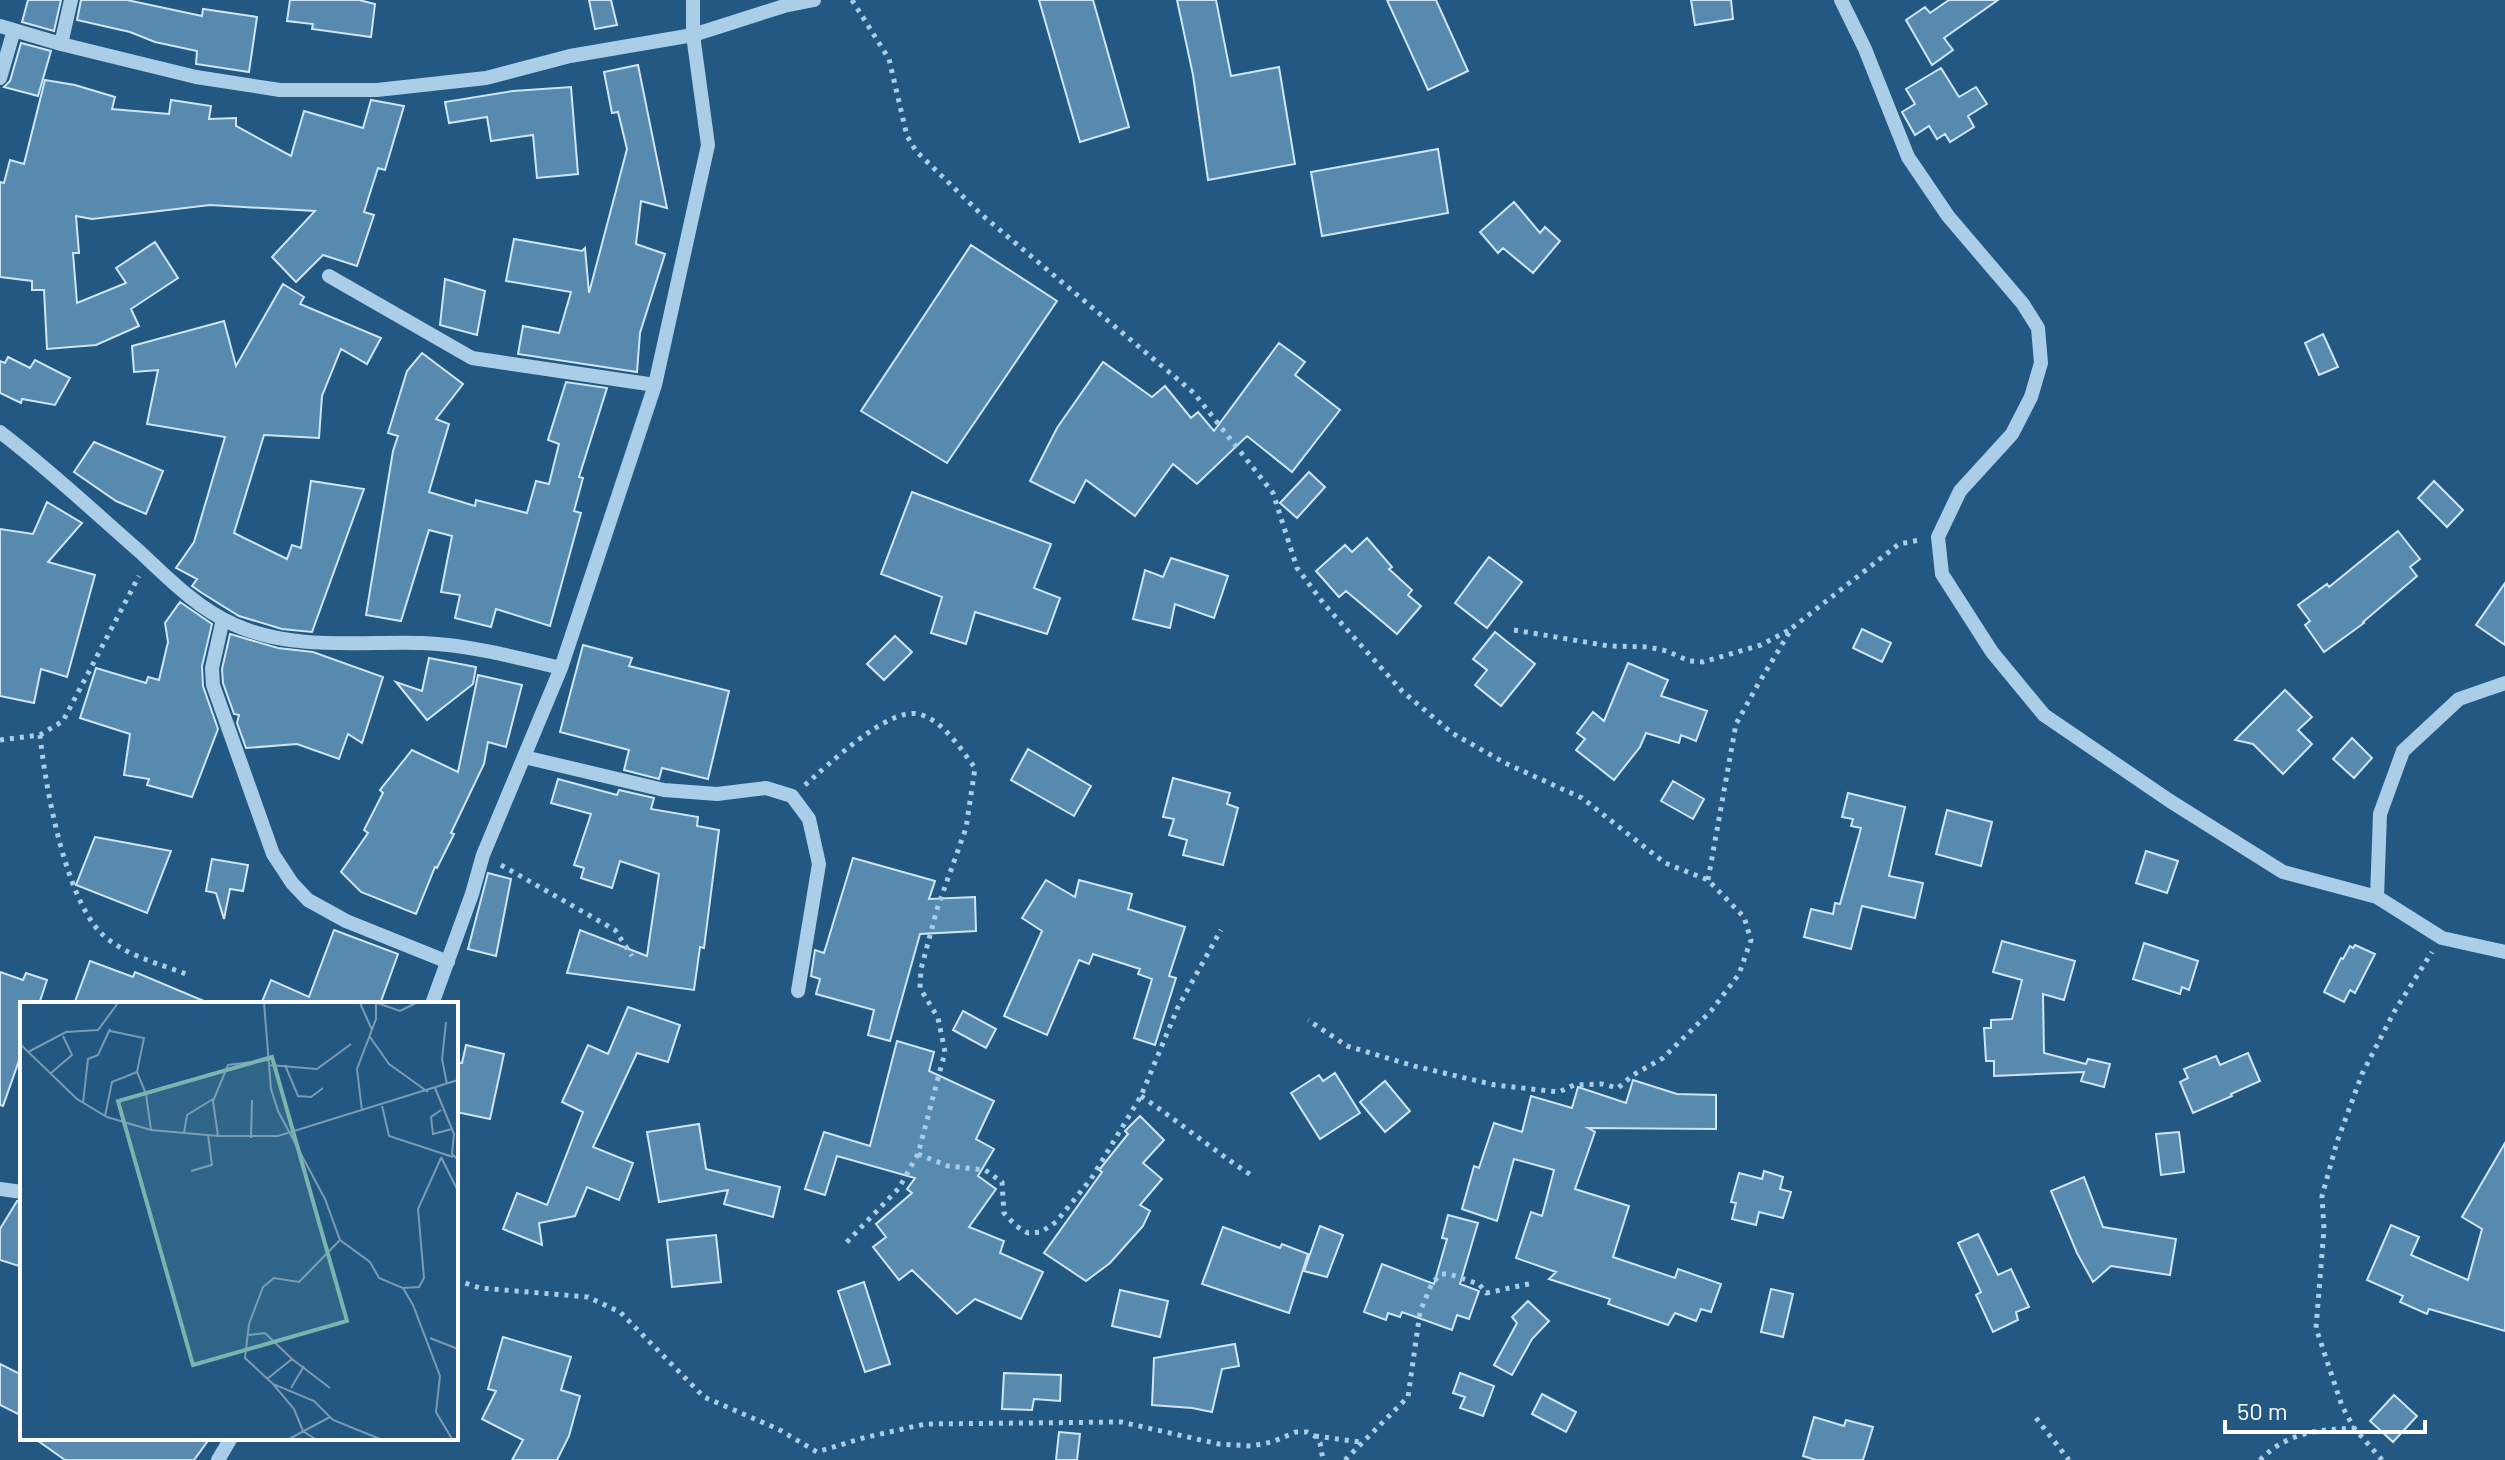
<svg xmlns="http://www.w3.org/2000/svg" width="2505" height="1460" font-family="Barlow,sans-serif">
<style>
.building{fill:#588ab0;stroke:#cee5f6;stroke-width:2}
.lines{fill:none;stroke-linecap:round;stroke-linejoin:round}
.path{stroke:#aacde8;stroke-width:5;stroke-dasharray:4 6;stroke-linecap:butt}
.minor{stroke:#aacde8;stroke-width:14}
.inset-road{fill:none;stroke:#7b9bb4;stroke-width:2}
.view{fill:#7bb4af;fill-opacity:0.15;stroke:#7bb4af;stroke-width:4}
.inset-edge{fill:none;stroke:#fff;stroke-width:4}
</style>
<rect width="100%" height="100%" fill="#235882"/>
<path class="building" d="M28,0H61L54,31L22,22Z
M81,0H127L202,16L203,9L257,17L249,72L196,64L197,51L155,42L130,32L77,20Z
M290,0H359L375,4L371,37L312,29L313,24L287,21Z
M589,0H611L617,25L595,29Z
M1039,0H1093L1129,127L1080,142Z
M1177,0H1216L1231,76L1279,67L1295,164L1208,180L1193,75Z
M1387,0H1436L1468,71L1428,90Z
M1691,0H1731L1733,19L1695,25Z
M1949,0H1998L1944,38L1953,50L1932,65L1906,20L1925,7L1930,13Z
M21,43L51,51L38,96L4,87L10,81Z
M638,65L667,208L641,201L636,244L665,254L640,333L637,372L518,354L523,326L559,333L571,292L506,281L514,239L582,251L585,248L589,293L627,149L618,112L612,113L604,72Z
M1941,68L1959,97L1976,87L1987,104L1968,116L1974,127L1950,142L1945,134L1937,139L1929,126L1915,135L1902,112L1915,104L1906,89Z
M45,80L75,85L115,97L112,109L169,114L171,100L211,106L209,119L236,118V126L291,156L304,111L363,128L371,100L404,106L385,170L378,168L364,212L374,215L357,266L323,255L296,282L272,257L315,211L210,205L92,219L76,216L79,253H73L77,303L126,283L116,268L155,242L178,278L131,309L139,326L96,345L47,349L44,290H32V281L0,277V182L4,183L10,160L24,164Z
M571,87L578,174L537,178L533,135L491,141L487,117L449,123L445,102L513,91Z
M1438,149L1448,213L1322,236L1311,172Z
M1514,202L1540,233L1545,227L1560,241L1533,273L1503,248L1498,253L1480,232Z
M971,245L1057,301L947,463L861,411Z
M445,279L485,291L477,335L440,325Z
M283,284L304,297L300,304L381,338L367,364L341,349L322,396L319,438L264,435L234,533L287,559L292,545L301,548L311,481L364,489L312,632L282,629L239,616L202,593L192,586L197,579L176,568L194,542L225,437L147,424L158,370L134,372L132,346L224,321L236,366Z
M2323,334L2338,367L2319,375L2305,343Z
M1279,343L1305,362L1295,375L1340,410L1292,472L1247,436L1197,484L1173,464L1135,516L1086,480L1074,503L1030,481L1057,428L1103,362L1152,397L1165,386L1191,418L1198,412L1214,431Z
M422,353L463,384L436,419L449,424L429,492L475,506L476,500L527,513L536,481L549,484L559,444L548,440L566,382L607,388L579,477L583,478L574,511L581,513L550,626L496,609L491,627L455,618L460,595L441,592L452,536L429,530L401,621L366,615L393,451L398,436L388,433L407,371Z
M8,357L30,368L35,360L70,378L55,405L22,399L21,403L0,393V361L5,363Z
M94,442L163,471L146,514L116,501L74,472Z
M1309,472L1325,487L1297,518L1280,503Z
M2434,481L2463,510L2447,527L2418,498Z
M912,492L1051,544L1034,588L1060,598L1047,634L975,612L966,644L931,633L942,597L881,574Z
M47,502L82,523L48,562L95,575L67,677L41,669L34,703L0,696V529L33,534Z
M2398,531L2420,559L2410,567L2417,576L2363,622L2364,623L2324,652L2305,625L2310,621L2298,605L2327,584L2329,587Z
M1367,538L1392,567L1389,569L1412,590L1408,595L1421,606L1397,634L1346,591L1339,597L1316,571L1345,545L1352,552Z
M1489,557L1522,582L1487,628L1455,603Z
M1171,558L1228,576L1214,618L1175,604L1170,628L1133,619L1145,570L1163,577Z
M2505,583V645L2476,625Z
M180,602L212,624L202,666L203,686L218,729L192,797L147,785L149,779L124,775L130,734L80,718L96,668L146,683L148,677L159,680L168,642L165,623Z
M1862,629L1891,643L1882,662L1853,648Z
M1495,632L1535,664L1501,706L1475,685L1487,670L1473,659Z
M230,634L278,648L313,652L383,677L362,743L348,734L339,759L297,744L246,748L237,723L239,715L234,714L223,683L222,669Z
M895,636L912,652L884,680L867,664Z
M583,645L632,658L629,666L729,691L708,779L662,768L659,779L624,770L629,750L560,732Z
M429,658L476,667L473,684L427,720L396,682L422,691Z
M1628,663L1668,680L1661,696L1707,711L1696,741L1681,735L1679,743L1646,733L1640,747L1614,780L1576,750L1585,739L1577,733L1593,712L1604,721Z
M478,675L522,685L506,747L488,742L484,764L451,833L454,834L437,868L435,867L416,914L361,892L341,872L368,833L364,830L383,793L380,790L412,750L458,772Z
M2285,690L2312,717L2298,730L2312,744L2283,774L2253,744L2235,740Z
M2352,738L2372,758L2354,778L2333,759Z
M1028,749L1091,786L1074,816L1011,780Z
M1173,778L1230,793L1227,804L1238,808L1223,865L1183,855L1187,840L1169,835L1174,819L1163,817Z
M558,779L617,795L619,790L654,798L651,809L698,817L697,826L719,830L704,948L700,947L694,990L567,973L580,930L647,956L659,874L620,861L612,888L581,878L584,868L574,865L591,814L551,803Z
M1673,781L1704,799L1693,819L1661,801Z
M1848,793L1905,807L1889,876L1923,883L1915,918L1862,906L1851,949L1804,937L1811,909L1833,914L1835,903L1840,904L1861,828L1851,826L1853,819L1842,817Z
M1947,810L1992,822L1981,866L1936,854Z
M95,837L171,851L147,913L76,885Z
M2146,851L2178,861L2167,893L2136,883Z
M853,858L935,881L929,899L975,897L976,931L920,934L890,1041L868,1035L874,1010L816,994L820,979L811,976L815,950L824,953Z
M212,859L248,865L243,891L230,889L224,919L216,893L206,891Z
M488,873L511,879L496,956L468,949Z
M1046,880L1075,897L1079,880L1132,894L1128,909L1185,927L1169,976L1176,978L1155,1045L1134,1038L1152,979L1138,974L1140,969L1093,954L1089,964L1079,960L1047,1035L1004,1016L1042,931L1022,918Z
M334,930L398,954L380,1004H261L271,980L309,997Z
M2002,941L2075,961L2064,1000L2043,994L2044,1053L2086,1064L2088,1059L2110,1064L2104,1087L2081,1081L2084,1072L1994,1076V1061H1986L1984,1028H1991V1020L2012,1019L2022,980L1993,972Z
M2144,943L2198,961L2189,990L2182,987L2180,994L2133,979Z
M2355,945L2375,954L2355,993L2350,990L2344,1002L2324,992L2341,958L2343,959L2350,946L2353,948Z
M90,961L133,977L135,972L211,1004H74Z
M0,972L23,980L26,973L47,980L39,1004H22V1052L3,1106L0,1105Z
M628,1007L680,1025L668,1062L637,1053L593,1147L633,1163L619,1200L587,1187L575,1216L539,1223L542,1245L503,1229L517,1193L547,1205L583,1112L562,1102L588,1045L608,1054Z
M963,1011L996,1029L986,1048L953,1030Z
M897,1041L934,1052L929,1071L994,1101L976,1139L994,1149L978,1176L996,1189L969,1227L1004,1241L1000,1253L1043,1272L1021,1319L975,1299L957,1314L912,1270L899,1280L873,1247L886,1237L876,1224L912,1193L907,1189L915,1178L837,1156L825,1195L805,1189L824,1132L870,1146Z
M466,1045L504,1054L490,1119L456,1112V1062L462,1063Z
M2248,1053L2260,1081L2231,1094L2232,1096L2193,1113L2180,1082L2188,1078L2184,1069L2216,1056L2220,1065Z
M1335,1073L1360,1113L1320,1139L1291,1093L1319,1075L1323,1081Z
M1633,1080L1677,1094L1716,1095V1129L1588,1128L1595,1132L1575,1189L1629,1206L1613,1257L1675,1278L1678,1269L1721,1284L1711,1312L1701,1309L1696,1321L1675,1313L1668,1325L1608,1304L1610,1299L1549,1279L1556,1272L1516,1258L1531,1212L1542,1216L1554,1170L1514,1159L1497,1221L1462,1209L1474,1166L1479,1168L1494,1123L1522,1132L1531,1096L1572,1108L1578,1087L1626,1103Z
M1385,1081L1410,1111L1385,1132L1360,1102Z
M1140,1116L1164,1140L1143,1163L1162,1179L1140,1205L1150,1211L1143,1226L1110,1263L1086,1281L1044,1253L1102,1172L1099,1170L1128,1134L1125,1131Z
M699,1124L706,1169L780,1187L773,1217L724,1204L728,1190L659,1202L647,1132Z
M2179,1132L2184,1172L2161,1175L2156,1134Z
M2505,1143V1331L2429,1309L2427,1314L2400,1302L2403,1296L2367,1280L2391,1225L2419,1237L2411,1255L2468,1280L2482,1229L2462,1217Z
M1764,1171L1783,1177L1780,1189L1791,1192L1783,1218L1759,1212L1756,1225L1732,1219L1736,1203L1731,1202L1739,1173L1762,1179Z
M2084,1177L2103,1227L2176,1239L2170,1275L2111,1266L2093,1282L2077,1253L2051,1191Z
M17,1201L22,1202V1267L0,1260V1229Z
M1448,1215L1478,1223L1460,1284L1479,1291L1469,1319L1457,1315L1452,1330L1402,1312L1400,1317L1388,1313L1386,1320L1364,1312L1382,1264L1434,1284L1447,1239L1442,1238Z
M1320,1226L1343,1235L1327,1277L1304,1271Z
M1223,1227L1280,1248L1282,1244L1308,1254L1289,1313L1202,1284Z
M1978,1234L1998,1275L2011,1269L2029,1307L2016,1312L2018,1320L1993,1332L1976,1295L1981,1292L1958,1243Z
M716,1235L721,1282L672,1287L667,1240Z
M864,1282L890,1364L865,1372L838,1291Z
M1771,1289L1793,1294L1783,1337L1761,1332Z
M1120,1290L1168,1301L1160,1337L1112,1326Z
M1528,1301L1549,1321L1532,1339L1512,1375L1494,1365L1517,1323L1512,1317Z
M503,1337L571,1357L561,1390L580,1396L569,1436L557,1460H512L523,1440L482,1419L496,1391L488,1389Z
M1235,1344L1239,1366L1222,1369L1212,1412L1192,1408L1152,1405L1154,1358Z
M0,1364L22,1375V1416L0,1405Z
M1004,1373L1061,1375L1060,1401L1034,1399L1032,1410L1002,1409Z
M1460,1373L1494,1386L1483,1416L1460,1408L1465,1397L1453,1393Z
M1542,1394L1576,1412L1566,1432L1532,1414Z
M2394,1395L2417,1416L2393,1442L2370,1421Z
M1814,1417L1844,1426L1846,1420L1873,1427L1863,1460H1816L1803,1456Z
M1059,1432L1080,1434L1077,1460H1056Z
M34,1438H210L194,1460H65Z"/>
<g class="lines">
<path class="path" d="M852,0L889,59L907,136L916,151L982,215L1194,393L1273,493L1297,568L1324,604L1402,691L1452,733L1505,763L1582,798L1665,863L1708,880L1744,917L1751,940L1739,974L1711,1011L1663,1058L1633,1075L1618,1088L1602,1084L1574,1085L1559,1092L1495,1085L1414,1066L1347,1046L1308,1020
M1514,630L1609,646L1648,647L1667,651L1689,661L1703,662L1761,645L1791,629
M40,735C45,785 65,897 101,933C123,955 160,964 189,975
M0,740L40,735L63,721L139,576
M805,785C827,766 888,707 918,714C942,719 961,749 975,768L966,828L937,909L921,969L920,988L938,1018L945,1052L918,1154L899,1188L844,1245
M501,865L615,930L632,956
M1708,880L1736,724L1757,686L1792,628L1899,544L1920,540
M1141,1096C1179,1122 1213,1150 1251,1175
M918,1154L948,1166L985,1170L1002,1182L1004,1213L1016,1226L1028,1233L1041,1232L1056,1222L1091,1179L1141,1096L1178,1007L1221,930
M456,1280L480,1288L588,1297L620,1312L704,1397L778,1429L817,1452L863,1438L925,1424L1121,1422L1219,1444L1251,1446L1272,1442L1296,1432H1307L1315,1436L1320,1443L1323,1460
M2036,1418L2069,1460
M1315,1436L1360,1442
M1345,1460L1408,1397L1420,1312L1432,1283L1441,1274H1449L1479,1284L1486,1293L1533,1283
M2260,1460C2288,1432 2316,1430 2354,1428
M2382,1460L2354,1428L2342,1406L2316,1328L2324,1229L2322,1196L2337,1142L2362,1074L2394,1012L2432,952"/>
<path class="minor" d="M1841,0L1865,49L1908,157L1948,216L2023,304L2038,328L2041,363L2031,397L2012,434L1960,491L1938,537L1942,574L1992,652L2044,715L2170,801L2283,872L2377,897L2442,938L2505,952
M0,26L61,44L196,77L280,90H377L486,78L570,56L693,35L784,6L814,0
M61,44L71,0
M0,78L14,30
M329,276L472,358L655,385
M0,432C49,469 93,511 139,551C169,579 197,608 235,625C293,651 361,641 423,643C469,645 515,657 561,668
M223,619L212,668L213,685L273,854L292,883L308,900L346,921L448,962
M524,757L664,790L717,794L766,788L792,796L809,819L819,864L798,991
M2377,897L2380,814L2403,751L2459,699L2505,683
M432,1004L472,894L483,855L561,668L655,385L708,145L693,35V0
M0,1189L22,1192
M218,1460L231,1438"/>
</g>
<g transform="translate(20 1002)">
<rect width="438" height="438" fill="#235882"/>
<path class="inset-road" d="M244,1L251,87L258,109L305,197L320,238L350,260L359,276L383,286L393,303L420,374L416,410L432,437M340,1L352,28M357,1L380,9L396,1M426,20L422,57L427,82M90,29L124,36L117,70L126,92L131,128M350,35L369,62L408,90M0,42L57,97L87,115L131,128L198,134H258L438,78M8,50L46,30L78,28L98,1M249,63L297,67L331,42M265,63L278,94L291,95L303,86M31,71L52,53L43,34M415,86L434,132L432,152L438,158M63,101L68,57L78,53L90,27M362,104L369,134L433,155M421,108L411,115L413,132L432,127M342,109L337,67L356,17V1M85,114L92,80L117,70M164,131L167,113L193,97M198,134L193,99L208,63L249,58M231,136L232,98M421,155L438,189M171,169L192,163L188,133M320,238L279,280L254,276L243,285L229,322L225,356L253,382L294,399L313,418L360,437M383,286L399,285L404,276L398,207L421,156M229,333L245,331L272,357M410,336L438,347M247,377L272,357L310,386M253,382L274,407L283,429L295,437M271,386L284,364M269,437L310,415"/>
<path class="view" d="M252,55L327,319L173,363L98,99Z"/>
<rect width="438" height="438" class="inset-edge"/>
</g>
<path d="M2225 1420v12h200v-12" fill="none" stroke="#ffffff" stroke-width="4"/>
<text x="2237" y="1420" font-size="24" fill="#ffffff" stroke="#235882" stroke-width="6" paint-order="stroke">50 m</text>
</svg>
